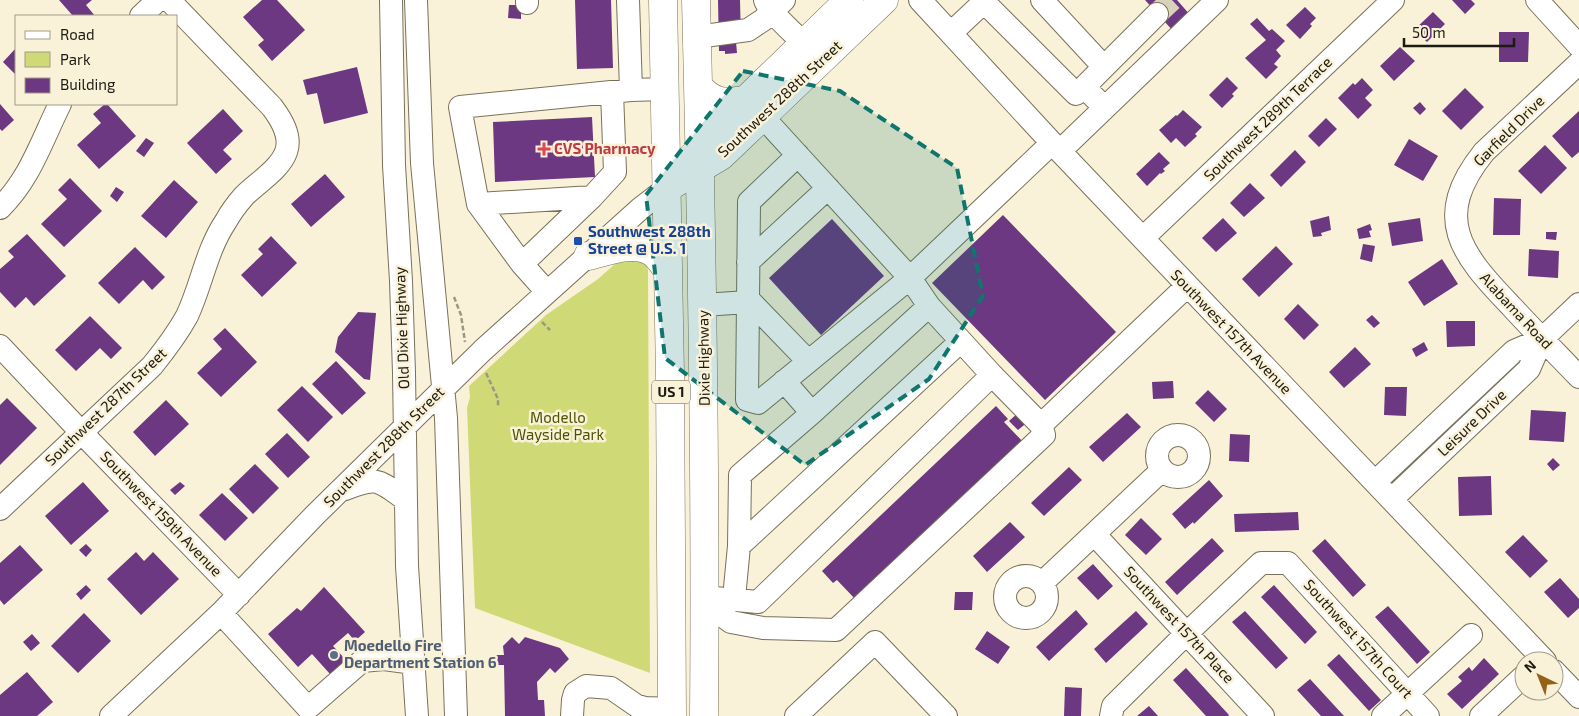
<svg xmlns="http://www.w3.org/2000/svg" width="1579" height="716" font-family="'Exo 2',sans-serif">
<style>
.green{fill:#cfda77}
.building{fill:#6b3881}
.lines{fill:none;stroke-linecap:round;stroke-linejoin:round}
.minor-tunnel{stroke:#d9d2ba;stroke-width:22;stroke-dasharray:22 11;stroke-linecap:butt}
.minor-casing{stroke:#78715a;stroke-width:24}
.major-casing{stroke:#78715a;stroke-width:29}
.highway-casing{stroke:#78715a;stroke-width:29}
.path{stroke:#9c9784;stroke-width:2.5;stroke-dasharray:5 2.5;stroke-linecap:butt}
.minor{stroke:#fff;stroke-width:22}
.major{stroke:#fff;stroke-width:28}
.highway{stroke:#fff;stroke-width:28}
.marked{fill:#0f766e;fill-opacity:0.2;stroke:#0f766e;stroke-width:4;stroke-dasharray:10 6;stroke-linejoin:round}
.health-dot{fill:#e0444e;stroke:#faf2d8;stroke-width:2}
.transit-dot{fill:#1a4fb4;stroke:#faf2d8;stroke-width:2}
.service-dot{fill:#5c6f8a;stroke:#faf2d8;stroke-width:2}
.labels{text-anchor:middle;stroke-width:5;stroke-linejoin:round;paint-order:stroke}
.shield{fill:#faf2d8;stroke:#5f5b4d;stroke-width:1}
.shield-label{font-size:14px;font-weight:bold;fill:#1d1a11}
.street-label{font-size:15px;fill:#1d1a11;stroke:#faf2d8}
.health-label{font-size:15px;font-weight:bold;fill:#be3a42;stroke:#faf2d8;text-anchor:start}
.transit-label{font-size:15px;font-weight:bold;fill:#164399;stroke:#faf2d8;text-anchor:start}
.park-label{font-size:15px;fill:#4d5302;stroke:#faf2d8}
.service-label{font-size:15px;font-weight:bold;fill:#4e5e75;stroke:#faf2d8;text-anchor:start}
</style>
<rect width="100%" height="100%" fill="#faf2d8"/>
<path class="green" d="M635,257L646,263L648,270L650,673L475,608L467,408L470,397L469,386L546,315L598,279L616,263Z"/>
<path class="building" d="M59,0H92L86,5L95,16H73Z
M262,0H277L305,30L272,61L258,45L264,40L243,17Z
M575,0H611L613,68L577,69Z
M718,0H740L741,42H736L737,53L725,54V51H719Z
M1145,0H1177L1191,16L1174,32Z
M1452,0H1471L1475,4L1465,14Z
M509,5H521V19L508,18Z
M1305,7L1316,18L1310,24L1312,26L1300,39L1286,25Z
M1433,12L1445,24L1427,42L1414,30Z
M1257,18L1269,31L1272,29L1285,41L1276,50L1281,56L1274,64L1278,67L1266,79L1245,58L1266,40L1250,24Z
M1499,32H1529L1528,62H1499Z
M1400,47L1415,61L1394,81L1380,66Z
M16,48V75L3,62Z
M357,67L368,113L324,124L317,93L307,95L303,80Z
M1227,77L1238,88L1232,94L1234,96L1222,108L1209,95Z
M1362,78L1373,90L1365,98L1372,105L1358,119L1338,98L1353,83L1355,85Z
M1465,88L1484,107L1461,130L1442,111Z
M1420,102L1426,109L1420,115L1413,108Z
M0,104L14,120L2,131L0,129Z
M105,104H107L136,136L99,169L77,145L101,123L93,114Z
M223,109L243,131L223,150L232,159L216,174L187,143Z
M1183,110L1202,127L1195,134L1197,136L1185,147L1176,138L1171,143L1159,130L1176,115L1177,116Z
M1579,111V152L1572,158L1552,136Z
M592,117L595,177L495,182L493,122Z
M1326,118L1337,129L1319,147L1308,136Z
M146,138L154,143L144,157L136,151Z
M1409,139L1438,156L1423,181L1394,165Z
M1545,145L1567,168L1541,194L1518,171Z
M1295,150L1306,162L1281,187L1270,175Z
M1159,152L1170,163L1163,169L1165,171L1161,174L1160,173L1147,186L1136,174Z
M325,174L345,197L311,227L291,204Z
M70,178L102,211L64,247L41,224L67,199L58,190Z
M174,180L198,202L166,238L141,216Z
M1250,183L1265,198L1244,217L1230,203Z
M116,187L124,192L117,202L110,196Z
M1494,198L1521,199L1520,235H1493Z
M1003,215L1116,332L1045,400L932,283Z
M1329,216L1331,230L1321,233L1322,236L1313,237L1310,221Z
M1223,218L1237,233L1216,252L1202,238Z
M1420,218L1423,241L1392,246L1388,223Z
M832,219L884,276L821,335L769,278Z
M1370,224L1372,230L1369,231L1371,237L1359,239L1357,229Z
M1546,232H1557L1556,240L1546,239Z
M27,234L66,276L34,306L26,297L15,308L0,292V269L14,257L8,251Z
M271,236L297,263L262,297L241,275L263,254L258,249Z
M1363,244L1375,246L1372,262L1360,259Z
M1276,246L1293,264L1259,297L1242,279Z
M135,247L165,277L152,290L143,280L119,304L98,283Z
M1529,249L1559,251L1558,278L1528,276Z
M1442,259L1458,284L1424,306L1408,282Z
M1298,304L1319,325L1304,340L1284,319Z
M358,312L376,313L370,380L364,379L335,352L338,337Z
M1372,315L1380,323L1374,328L1366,320Z
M90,316L122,348L111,359L100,348L76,371L55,350Z
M1446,321H1475V346L1447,347Z
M225,328L257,362L221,397L197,373L222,349L213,339Z
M1424,342L1428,350L1416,357L1412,349Z
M1355,347L1371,364L1344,388L1329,372Z
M336,361L366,393L342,415L312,384Z
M1173,381L1174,398L1153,399L1152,382Z
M302,386L333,417L308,442L277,410Z
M1385,387H1407L1406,416L1384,415Z
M1208,390L1227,409L1214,422L1195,403Z
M7,398L37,428L0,465V405Z
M166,400L189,424L155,456L133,432Z
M996,406L1008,419L1004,422L1024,443L857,601L837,580L833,583L822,571Z
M1531,410L1566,412L1564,442L1529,440Z
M1019,412L1029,421L1018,430L1009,421Z
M1127,413L1141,427L1103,462L1089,447Z
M287,433L310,457L288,478L265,454Z
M1230,434L1250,435L1249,462L1229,461Z
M1553,458L1560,465L1553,471L1547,464Z
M255,464L279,488L253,514L229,489Z
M1069,467L1082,480L1044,516L1031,503Z
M1491,476L1492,515L1459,516L1458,477Z
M1209,480L1223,496L1194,524L1193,522L1185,529L1172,514Z
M83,482L109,511L71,545L45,516Z
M180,482L185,486L175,495L170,490Z
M222,493L248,518L225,541L199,515Z
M1298,512L1299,530L1235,532L1234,514Z
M1141,518L1162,539L1146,555L1125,535Z
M1010,522L1025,537L987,572L973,556Z
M1523,535L1548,561L1530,578L1505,552Z
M1212,538L1224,551L1177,595L1165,582Z
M1325,539L1366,585L1353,597L1312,551Z
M86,544L92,550L86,557L79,550Z
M20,545L43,570L4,605L0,600V563Z
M136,552L144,561L153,552L179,579L141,615L107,579Z
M1093,564L1113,586L1098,600L1077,578Z
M1560,578L1579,599V608L1568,618L1544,592Z
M86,585L91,590L81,600L76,594Z
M1274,585L1317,632L1305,644L1261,597Z
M324,587L365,632L355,641L348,633L333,646L346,660L330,674L312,654L298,667L268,634L297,608L301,611Z
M955,592H973L972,610H954Z
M1388,606L1430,652L1417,664L1375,617Z
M1076,610L1088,624L1049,661L1036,647Z
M1136,611L1148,624L1106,663L1094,649Z
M1245,611L1288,658L1276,669L1232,622Z
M84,613L111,641L78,673L51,646Z
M987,631L1010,647L998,664L975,649Z
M32,634L40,643L31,651L23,642Z
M512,637L519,644L525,637L560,648L569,659L555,673L550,668L537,682L538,700H544L545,716H505L504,665H496V655H504L503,646Z
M1339,654L1381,700L1369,711L1327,665Z
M1484,658L1499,674L1462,709L1447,694L1462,681L1458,677L1469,667L1472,671Z
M1186,668L1229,715L1228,716H1206L1173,680Z
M27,672L53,702L37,716H0V695Z
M1310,679L1344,716H1321L1297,690Z
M1065,687L1082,688L1081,716H1064Z
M1149,706L1158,716H1137Z"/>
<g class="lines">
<path class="minor-tunnel" d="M1157,14L1172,0"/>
<defs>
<path id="minor" d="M391,0L394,165L401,281L404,373L407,566L417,716
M416,0L422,163L446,418L456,716
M628,0L631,90
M765,0C768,11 795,34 804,44
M920,0L1052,143L1545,661
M1042,0L1104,67L1084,87
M1537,0L1579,46
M527,3V0
M141,16L158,0
M951,33L984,2L1076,94L1084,87L1104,107
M697,37L748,30L763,20L784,0
M1579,63L1484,152C1431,218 1461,254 1511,306C1533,330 1556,353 1579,377
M1104,67L1157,14
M762,116L910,278L929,306
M1060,151L1217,0
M798,155L749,202L747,400L758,403L910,278L1052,143
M478,204L592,197
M0,208C30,179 42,140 60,104
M1143,238L1393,0
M748,262L828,188
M522,264L592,197L615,172L612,92
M547,292L522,264L478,204L460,107L631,90L665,89
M748,299L808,361
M703,305L748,302
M0,346L81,432L239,595
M992,375L1041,425L1187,286
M784,381L812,413
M1157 456a21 21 0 1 1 42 0a21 21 0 1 1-42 0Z
M1375,482L1514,351L1542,339L1579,304
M345,489C378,476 378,480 406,500
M1392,499L1529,369L1542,339
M0,509L152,366C165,350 177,334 187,316C202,284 206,251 226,221C231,212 237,204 244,196C257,183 280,169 286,152C292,136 281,119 272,107L169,0
M1095,535L1263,716
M1005 597a21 21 0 1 1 42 0a21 21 0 1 1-42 0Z
M1042,583L1162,470
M703,597L758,602L992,375L961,341L739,546L740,475L812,413L929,306L961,341
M734,598L739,546
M705,603L731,622L763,628L836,630L1044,435L1041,425
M221,613L308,708L362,661L384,659L414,663
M1554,671L1579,697
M111,716L221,613L316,514L483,350L641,208L667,188
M572,716L573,700L575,693L586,686L611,688L637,706L645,708L672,709
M796,716L875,642L946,716
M1111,716L1113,706L1186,634L1261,563H1288L1428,716
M1383,716L1471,635
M1481,716L1524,676"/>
<path id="major" d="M688,162L727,118L849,0
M667,188L721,156L884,0"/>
<path id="highway" d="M663,0L670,375L672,716
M696,0C702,239 706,477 704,716
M698,86C714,104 724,103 747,100
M588,256C606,252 632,241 650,251C658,255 663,264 668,271"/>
</defs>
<use href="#minor" class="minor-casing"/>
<use href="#major" class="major-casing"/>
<use href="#highway" class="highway-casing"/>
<path class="path" d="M454,297L461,315L465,342
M542,322L550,330
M486,373L498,399V406"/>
<use href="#minor" class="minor"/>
<use href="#major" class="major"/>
<use href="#highway" class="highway"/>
</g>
<path class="marked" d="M743,71L840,91L957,168L983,296L929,379L805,465L665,358L646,195Z"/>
<path class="health-dot" d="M541.5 141.5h5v5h5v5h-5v5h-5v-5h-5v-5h5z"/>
<rect class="transit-dot" x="573" y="236" width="10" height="10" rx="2.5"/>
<circle class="service-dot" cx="334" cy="655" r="5"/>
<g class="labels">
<rect class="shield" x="652" y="380.5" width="38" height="23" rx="4"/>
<g class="shield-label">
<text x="671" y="397">US 1</text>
</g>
<g class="street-label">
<text transform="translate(780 99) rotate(-43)" y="5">Southwest 288th Street</text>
<text transform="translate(1268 119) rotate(-44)" y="5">Southwest 289th Terrace</text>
<text transform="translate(1509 131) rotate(-45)" y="5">Garfield Drive</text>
<text transform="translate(1516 311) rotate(47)" y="5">Alabama Road</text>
<text transform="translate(402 328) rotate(-92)" y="5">Old Dixie Highway</text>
<text transform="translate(1231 332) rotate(46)" y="5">Southwest 157th Avenue</text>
<text transform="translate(704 358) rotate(-91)" y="5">Dixie Highway</text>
<text transform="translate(106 407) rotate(-44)" y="5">Southwest 287th Street</text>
<text transform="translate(1472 423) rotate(-44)" y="5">Leisure Drive</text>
<text transform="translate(384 447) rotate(-45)" y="5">Southwest 288th Street</text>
<text transform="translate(161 514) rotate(46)" y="5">Southwest 159th Avenue</text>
<text transform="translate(1179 625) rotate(47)" y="5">Southwest 157th Place</text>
<text transform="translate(1358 639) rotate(48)" y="5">Southwest 157th Court</text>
</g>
<g class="health-label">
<text x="554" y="154">CVS Pharmacy</text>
</g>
<g class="transit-label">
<text x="588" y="237">Southwest 288th<tspan x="588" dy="17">Street @ U.S. 1</tspan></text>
</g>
<g class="park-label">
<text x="558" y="423">Modello<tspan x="558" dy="17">Wayside Park</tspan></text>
</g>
<g class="service-label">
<text x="344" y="651">Moedello Fire<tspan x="344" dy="17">Department Station 6</tspan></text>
</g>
</g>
<rect x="15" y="15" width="162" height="90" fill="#faf2d8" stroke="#a29c88"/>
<rect x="25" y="31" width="25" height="8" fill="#ffffff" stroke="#a29c88"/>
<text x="60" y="40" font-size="15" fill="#1d1a11">Road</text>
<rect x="25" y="52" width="25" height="15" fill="#cfda77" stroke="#a29c88"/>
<text x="60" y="65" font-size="15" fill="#1d1a11">Park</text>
<rect x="25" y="78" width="25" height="15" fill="#6b3881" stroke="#a29c88"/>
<text x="60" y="90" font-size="15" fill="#1d1a11">Building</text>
<g transform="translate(1539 676) rotate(317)"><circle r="24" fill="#faf2d8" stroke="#a29c88"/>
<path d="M0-4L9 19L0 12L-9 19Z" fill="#956017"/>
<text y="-8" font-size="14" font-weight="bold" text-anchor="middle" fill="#1d1a11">N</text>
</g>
<path d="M1404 38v8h110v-8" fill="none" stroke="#1d1a11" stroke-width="2.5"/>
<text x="1412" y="38" font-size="15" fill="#1d1a11" stroke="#faf2d8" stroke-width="4" paint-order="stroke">50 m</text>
</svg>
